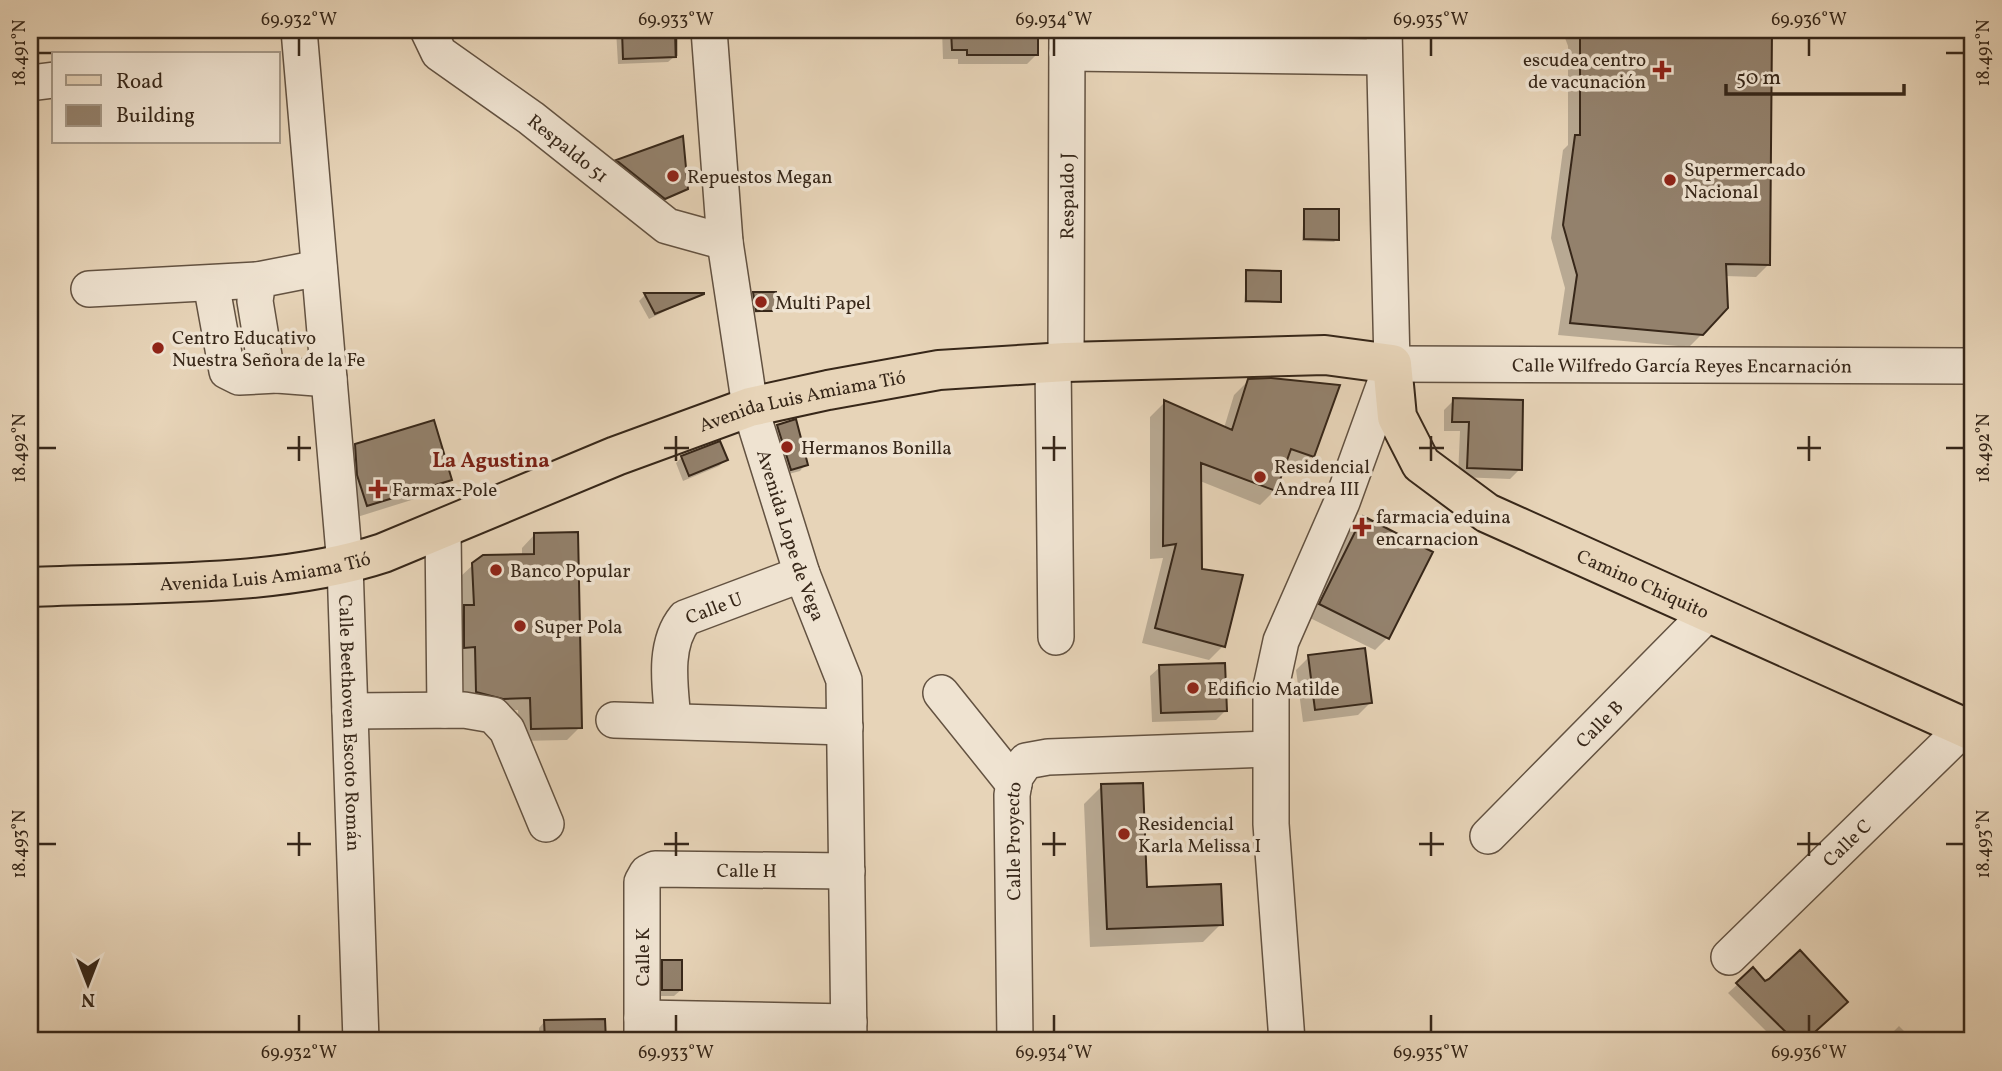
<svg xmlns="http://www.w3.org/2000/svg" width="2002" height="1071" font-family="Vollkorn,serif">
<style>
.shadow{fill:#0003}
.building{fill:#93816c;stroke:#372719;stroke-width:2}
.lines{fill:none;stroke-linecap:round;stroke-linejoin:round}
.minor-casing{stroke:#635241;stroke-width:38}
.major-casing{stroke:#372719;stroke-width:42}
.minor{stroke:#efe3d1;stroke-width:35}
.major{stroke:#e7d4b8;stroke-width:38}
.ticks{fill:none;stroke:#372719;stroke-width:2.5}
.poi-dot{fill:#8f2418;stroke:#efe3d1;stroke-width:2.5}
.labels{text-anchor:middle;stroke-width:7;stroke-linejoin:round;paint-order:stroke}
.poi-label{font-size:19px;fill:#372719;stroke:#efe3d1;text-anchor:start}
.street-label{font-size:19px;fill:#372719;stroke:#efe3d1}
.neighbourhood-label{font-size:21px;font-weight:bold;fill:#7a1f14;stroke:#efe3d1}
.neatline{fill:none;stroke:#372719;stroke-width:2.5}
.ticks-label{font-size:18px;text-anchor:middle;fill:#372719}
</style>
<rect width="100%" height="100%" fill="#e7d4b8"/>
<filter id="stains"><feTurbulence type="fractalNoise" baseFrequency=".00286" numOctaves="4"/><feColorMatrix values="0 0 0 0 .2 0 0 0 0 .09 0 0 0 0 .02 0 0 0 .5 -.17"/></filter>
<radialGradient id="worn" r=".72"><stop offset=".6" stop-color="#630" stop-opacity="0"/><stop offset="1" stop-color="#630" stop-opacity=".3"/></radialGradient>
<path class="shadow" d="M616,30H673L675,56L668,62L618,64Z
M942,30H1037V54L1027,64H958V59H943Z
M1080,30H1209L1172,37L1080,35Z
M1562,30H1769V264L1756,277L1725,276L1702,334L1689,347L1558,335L1565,288L1551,238L1563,150L1568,145V46Z
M681,139L686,188L658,204L611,167L617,161Z
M1304,210L1337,239L1334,242L1302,241Z
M1247,272L1279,301L1244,303Z
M700,294L649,319L639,301L645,295Z
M754,294L775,310L754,313L751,296Z
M1248,381L1338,386L1312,456L1298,471L1283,465L1275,490L1260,505L1200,481V570L1223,646L1209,660L1142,643L1163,558L1150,559V417L1164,403L1224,428L1234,395Z
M1454,400L1520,469L1510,479L1458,477L1460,431H1444V410Z
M778,426L806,464L800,471L785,475L771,432Z
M356,446L450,479L437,492L354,518L343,459Z
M682,457L726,460L719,466L683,481L676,463Z
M1363,518L1387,638L1375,650L1308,617L1350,531Z
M534,535L580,727L567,740L519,741L518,710L489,711L464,704L463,659L452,660L460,577L474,564L522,556V548Z
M1309,657L1371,702L1358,715L1303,722L1296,670Z
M1160,667L1226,710L1216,720L1152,722L1150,676Z
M1102,786L1145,889L1221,924L1203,942L1090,947L1084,804Z
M663,961L681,990L674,996H657V967Z
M1765,983L1836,1012L1804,1041H1776L1728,993L1738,984Z
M545,1021H604V1041H539V1028Z
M1899,1026L1914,1041H1884Z"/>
<path class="building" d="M675,30L676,57L623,59L622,31Z
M951,30H1038V55H967V50H952Z
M1580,30H1772L1770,265L1726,264L1728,308L1703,335L1570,323L1577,275L1563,225L1575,135H1580Z
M683,136L688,189L665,199L616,160Z
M1304,209H1339V240L1304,239Z
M1246,270L1281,271V302L1246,301Z
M753,292H776L777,311H756Z
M644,293H704V294L655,314Z
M1271,378L1340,385L1314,457L1291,449L1276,491L1201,463L1202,569L1243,575L1225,647L1155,628L1176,544L1163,546L1164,400L1232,430L1248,379Z
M1453,398L1523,400L1522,470L1467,468L1469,422H1452Z
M796,419L808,465L791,470L777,425Z
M434,420L452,480L367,506L357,475L355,444Z
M720,441L728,460L689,476L681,456Z
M1363,516L1433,552L1389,639L1319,604Z
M578,532L582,728L531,729L530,698L503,699L476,692L475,647L464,648V605H474L472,563L483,555L534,554V533Z
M1365,648L1372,703L1315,710L1308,655Z
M1225,663L1227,711L1161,713L1159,665Z
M1143,783L1147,887L1221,884L1223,925L1107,929L1101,784Z
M1800,950L1848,1002L1805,1041H1795L1736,983L1753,967L1765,981L1769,979Z
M662,960H682V990H662Z
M605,1019L606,1041H545L544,1020Z"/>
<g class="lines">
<defs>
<g id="minor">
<path id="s1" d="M299,30L345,565L361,1041"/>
<path id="s2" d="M428,30L439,53L531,118L667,226L725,242"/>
<path id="s3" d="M709,30L725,242L750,407L802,574L844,680L849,1041"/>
<path d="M1067,53L1384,57"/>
<path d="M30,83L54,80"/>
<path d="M319,268L258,280L255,301L266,368L277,375L329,379"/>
<path d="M211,283L227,371L239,377L277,375"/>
<path d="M89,289L258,280"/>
<path d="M1053,362L1056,637"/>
<path id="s4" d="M1066,362L1067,30"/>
<path id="s5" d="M1392,364L1972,366"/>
<path d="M443,529L445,710"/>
<path d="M941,693L1014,784"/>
<path d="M350,711L464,710L493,715L507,730L546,824"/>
<path d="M614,720L845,727"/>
<path id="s6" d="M673,720C670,686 663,645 685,618L802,574"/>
<path id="s7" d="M1488,836L1709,612"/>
<path id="s8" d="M1729,957L1965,727"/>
<path d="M642,1018L849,1022"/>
<path id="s9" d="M642,1041V882L647,873L655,869L847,871"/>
<path id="s10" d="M1015,1041L1012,795L1015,777L1026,761L1048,757L1269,749"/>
<path d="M1287,1041L1271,824V687L1281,641L1342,502L1392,364L1384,30"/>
</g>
<g id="major">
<path id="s11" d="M30,587C142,582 277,588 383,553L616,456L750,407L828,390L939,370L1066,362L1325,355L1392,364L1397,417L1421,464L1487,513L1972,731"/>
</g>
</defs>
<use href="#minor" class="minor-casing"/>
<use href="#major" class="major-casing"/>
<use href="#minor" class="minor"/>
<use href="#major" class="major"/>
</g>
<path class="ticks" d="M299,38V56M676,38V56M1054,38V56M1431,38V56M1809,38V56M38,53H56M1946,53H1964M299,436V461M676,436V461M1054,436V461M1431,436V461M1809,436V461M38,448H56M287,448H311M664,448H689M1042,448H1066M1419,448H1444M1797,448H1821M1946,448H1964M299,832V856M676,832V856M1054,832V856M1431,832V856M1809,832V856M38,844H56M287,844H311M664,844H689M1042,844H1066M1419,844H1444M1797,844H1821M1946,844H1964M299,1015V1032M676,1015V1032M1054,1015V1032M1431,1015V1032M1809,1015V1032"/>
<g class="poi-dot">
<path d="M1658.5 59.5h7v7h7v7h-7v7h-7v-7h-7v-7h7z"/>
<circle cx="673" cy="176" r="7"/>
<circle cx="1670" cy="180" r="7"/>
<circle cx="761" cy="302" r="7"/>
<circle cx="158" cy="348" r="7"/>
<circle cx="787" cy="447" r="7"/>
<circle cx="1260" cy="477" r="7"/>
<path d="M374.5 478.5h7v7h7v7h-7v7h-7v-7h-7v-7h7z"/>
<path d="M1358.5 516.5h7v7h7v7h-7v7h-7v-7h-7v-7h7z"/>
<circle cx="496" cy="570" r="7"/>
<circle cx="520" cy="626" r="7"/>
<circle cx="1193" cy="688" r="7"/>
<circle cx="1124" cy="834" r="7"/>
</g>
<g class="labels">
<g class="poi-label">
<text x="1646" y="66" text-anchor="end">escudea centro<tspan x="1646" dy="22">de vacunación</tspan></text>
<text x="1684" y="176">Supermercado<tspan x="1684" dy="22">Nacional</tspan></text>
<text x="687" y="183">Repuestos Megan</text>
<text x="775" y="309">Multi Papel</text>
<text x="172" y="344">Centro Educativo<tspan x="172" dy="22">Nuestra Señora de la Fe</tspan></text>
<text x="801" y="454">Hermanos Bonilla</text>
<text x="1274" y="473">Residencial<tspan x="1274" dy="22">Andrea III</tspan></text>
<text x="392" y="496">Farmax-Pole</text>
<text x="1376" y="523">farmacia eduina<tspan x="1376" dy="22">encarnacion</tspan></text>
<text x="510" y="577">Banco Popular</text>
<text x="534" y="633">Super Pola</text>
<text x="1207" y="695">Edificio Matilde</text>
<text x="1138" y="830">Residencial<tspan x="1138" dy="22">Karla Melissa I</tspan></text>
</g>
<g class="street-label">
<text dy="7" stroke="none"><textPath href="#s2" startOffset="186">Respaldo 51</textPath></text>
<text dy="7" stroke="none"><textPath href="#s4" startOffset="166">Respaldo J</textPath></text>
<text dy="7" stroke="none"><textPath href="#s5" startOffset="290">Calle Wilfredo García Reyes Encarnación</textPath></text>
<text dy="7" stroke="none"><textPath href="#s11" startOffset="803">Avenida Luis Amiama Tió</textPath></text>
<text dy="7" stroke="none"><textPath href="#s3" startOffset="514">Avenida Lope de Vega</textPath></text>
<text dy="7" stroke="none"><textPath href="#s11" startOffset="236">Avenida Luis Amiama Tió</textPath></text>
<text dy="7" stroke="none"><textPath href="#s11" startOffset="1757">Camino Chiquito</textPath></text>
<text dy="7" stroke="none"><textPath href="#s6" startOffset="136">Calle U</textPath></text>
<text dy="7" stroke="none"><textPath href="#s1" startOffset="695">Calle Beethoven Escoto Román</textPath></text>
<text dy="7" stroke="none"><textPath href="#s7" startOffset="158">Calle B</textPath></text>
<text dy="7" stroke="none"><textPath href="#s10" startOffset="200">Calle Proyecto</textPath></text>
<text dy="7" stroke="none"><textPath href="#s8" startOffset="164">Calle C</textPath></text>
<text dy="7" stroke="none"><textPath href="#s9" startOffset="270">Calle H</textPath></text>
<text transform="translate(642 957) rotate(-90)" y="7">Calle K</text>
</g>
<g class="neighbourhood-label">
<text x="491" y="467">La Agustina</text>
</g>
</g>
<rect width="2002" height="1071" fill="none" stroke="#e7d4b8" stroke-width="77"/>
<rect x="52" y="52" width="228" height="91" fill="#efe3d1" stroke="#a59887" stroke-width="2"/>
<rect x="66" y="75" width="35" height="10" fill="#e7d4b8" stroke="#a59887" stroke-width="2"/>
<text x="116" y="88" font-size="21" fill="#372719">Road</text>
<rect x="66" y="105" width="35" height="21" fill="#93816c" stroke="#a59887" stroke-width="2"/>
<text x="116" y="122" font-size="21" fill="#372719">Building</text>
<g transform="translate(88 984) rotate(180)" stroke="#efe3d1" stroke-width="5" paint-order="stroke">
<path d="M0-5L12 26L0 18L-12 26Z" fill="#372719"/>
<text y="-10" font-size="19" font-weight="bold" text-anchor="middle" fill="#372719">N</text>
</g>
<path d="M1726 84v10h178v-10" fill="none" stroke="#372719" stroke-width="3.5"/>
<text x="1736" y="84" font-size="21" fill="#372719" stroke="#efe3d1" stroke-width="5" paint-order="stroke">50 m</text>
<rect x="38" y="38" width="1926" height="994" class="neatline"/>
<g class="ticks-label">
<text x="299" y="25">69.932°W</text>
<text x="676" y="25">69.933°W</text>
<text x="1054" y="25">69.934°W</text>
<text x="1431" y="25">69.935°W</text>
<text x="1809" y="25">69.936°W</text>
<text transform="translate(1983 53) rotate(-90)" y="6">18.491°N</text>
<text transform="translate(19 53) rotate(-90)" y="6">18.491°N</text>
<text transform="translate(1983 448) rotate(-90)" y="6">18.492°N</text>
<text transform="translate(19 448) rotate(-90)" y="6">18.492°N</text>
<text transform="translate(1983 844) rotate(-90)" y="6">18.493°N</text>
<text transform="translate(19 844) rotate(-90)" y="6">18.493°N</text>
<text x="299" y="1058">69.932°W</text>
<text x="676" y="1058">69.933°W</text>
<text x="1054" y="1058">69.934°W</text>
<text x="1431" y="1058">69.935°W</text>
<text x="1809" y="1058">69.936°W</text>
</g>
<rect width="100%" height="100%" filter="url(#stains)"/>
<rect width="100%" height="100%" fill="url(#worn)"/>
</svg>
